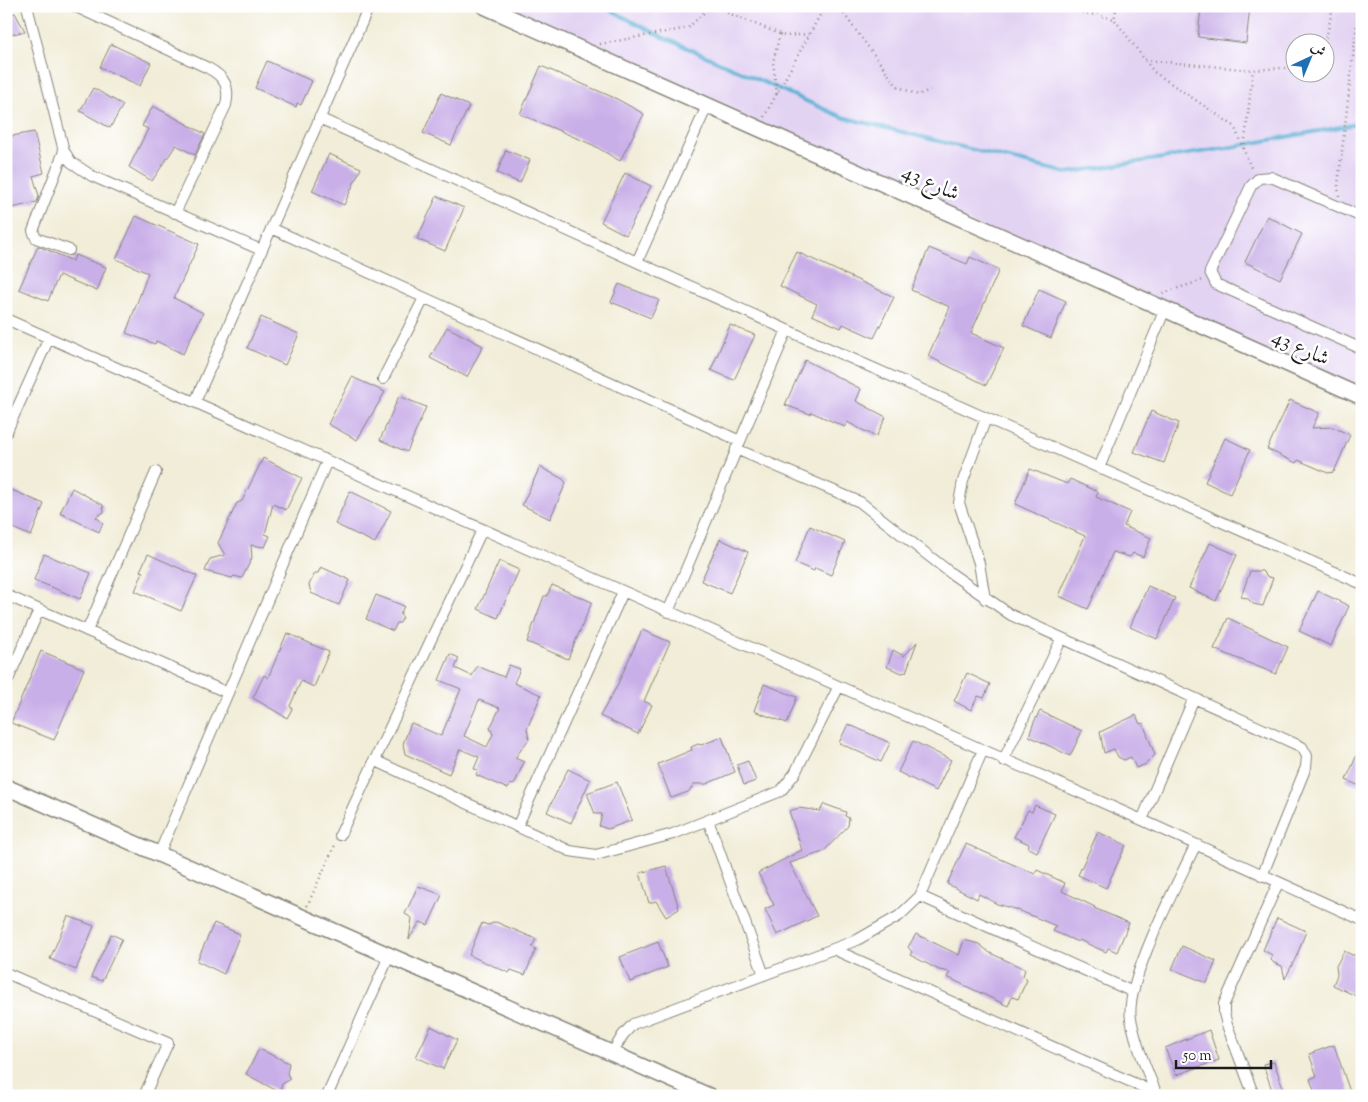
<svg xmlns="http://www.w3.org/2000/svg" width="1368" height="1102" font-family="'Sorts Mill Goudy',Amiri,serif">
<rect width="100%" height="100%" fill="#fff"/>
<filter id="ink" filterUnits="userSpaceOnUse"><feTurbulence type="fractalNoise" baseFrequency=".02" numOctaves="2"/><feDisplacementMap in="SourceGraphic" scale="10" xChannelSelector="R" yChannelSelector="G"/><feConvolveMatrix kernelMatrix="1 2 1 2 8 2 1 2 1" color-interpolation-filters="sRGB"/></filter>
<filter id="wash" filterUnits="userSpaceOnUse"><feTurbulence type="fractalNoise" baseFrequency=".0096" numOctaves="4" result="noise"/><feDisplacementMap in="SourceGraphic" scale="20" xChannelSelector="R" yChannelSelector="G"/><feGaussianBlur stdDeviation="1.12" result="paint"/><feColorMatrix in="noise" values="0 0 0 0 0 0 0 0 0 0 0 0 0 0 0 0 0 1.4 0 .05"/><feComposite in="paint" operator="in"/></filter>
<g filter="url(#wash)">
<rect width="100%" height="100%" fill="#f1edd8"/>
<path fill="#e3d3f3" fill-rule="evenodd" d="M484,6H1362V397ZM1296,42H1326V72H1296Z"/>
<g fill="none" stroke-linecap="round" stroke-linejoin="round">
<path stroke="#56aed3" stroke-width="4" d="M602,6L663,37L842,117L1066,173L1227,148L1362,123"/>
</g>
<g id="blocks">
<path fill="#c9afe8" fill-rule="evenodd" d="M1201,6H1250L1246,43L1198,37Z
M15,13L25,31L6,36V15Z
M111,44L151,63L140,86L100,67Z
M267,61L312,81L301,105L297,103L296,107L255,88Z
M541,66L617,99L644,114L620,161L593,145L520,114Z
M93,88L123,105L110,128L80,111Z
M441,93L469,106L451,145L423,133Z
M153,106L205,134L195,155L176,145L152,181L129,167L148,129L142,126Z
M34,132L44,173L33,176L39,196L37,202L12,208L6,186V137Z
M506,150L530,160L520,183L497,173Z
M329,154L361,168L344,205L312,191Z
M625,173L651,186L626,235L601,222Z
M437,196L464,208L445,251L417,239Z
M136,216L199,244L174,298L203,313L183,354L156,341L155,344L126,333L148,273L116,259Z
M1267,216L1302,234L1280,279L1245,262Z
M38,246L73,261L75,255L106,267L97,291L59,275L48,301L19,289Z
M929,248L967,264L970,257L999,270L971,333L1004,348L986,385L928,356L950,307L911,290Z
M797,252L894,297L874,338L843,324L841,328L812,315L817,304L780,286Z
M619,284L659,300L651,318L611,302Z
M1039,289L1066,301L1051,338L1023,326Z
M261,317L299,334L285,365L247,348Z
M730,325L755,335L734,380L711,370Z
M447,327L483,346L467,377L430,358Z
M805,360L861,389L856,401L886,417L876,437L847,422L845,427L811,412L810,414L785,405Z
M352,377L385,392L357,440L328,424Z
M399,396L426,407L407,452L380,440Z
M1290,400L1319,413L1312,428L1333,427L1350,435L1334,472L1328,473L1298,460L1296,463L1267,449Z
M1151,411L1179,423L1164,463L1134,452Z
M1225,438L1250,450L1230,494L1205,482Z
M263,458L302,478L286,510L273,504L265,534L270,536L265,547L251,545L252,558L242,578L234,576L232,578L205,571L210,559L225,555L218,543L237,503L242,501Z
M540,467L563,479L566,483L550,519L522,505Z
M1030,469L1067,484L1070,479L1098,492L1096,497L1130,512L1124,526L1151,538L1143,557L1133,553L1130,557L1113,552L1088,609L1059,596L1085,536L1015,504Z
M72,488L103,505L104,512L96,517L103,523L99,532L60,513Z
M12,490L44,504L31,536L6,525V505Z
M350,491L391,511L375,543L335,524Z
M810,526L845,542L831,575L815,568L814,571L795,563Z
M720,539L748,552L730,593L701,581Z
M1210,543L1237,555L1216,601L1189,588Z
M44,554L91,573L80,599L34,580Z
M148,554L197,576L181,611L135,591L143,572L140,571Z
M499,561L519,570L498,618L478,609Z
M321,567L350,580L339,605L311,593L309,585L315,573H318Z
M1250,571H1262L1268,577L1273,578L1263,606L1253,604L1247,598L1241,597Z
M552,585L592,602L568,659L527,642L544,596H547Z
M1148,586L1175,598L1157,639L1130,627Z
M1318,591L1349,606L1331,646L1299,631Z
M376,595L404,606L400,615L403,617L400,623H397L393,631L366,619Z
M1228,618L1288,647L1276,674L1214,649Z
M642,630L670,642L644,701L652,705L638,734L600,716L616,688Z
M287,633L329,652L314,687L301,681L290,706L292,709L287,718L253,698L264,675L268,678Z
M917,642L906,672L902,673L887,667L893,650L904,656Z
M41,651L84,669L54,740L11,723Z
M450,654L459,658L455,668L472,676L477,666L504,677L509,665L520,669L514,683L541,695L527,729L529,739L515,758L524,762L514,785L510,784L508,789L476,775L478,770L474,769L479,757L460,749L449,774L405,754L403,744L411,723L441,736L461,689L439,680ZM479,700L500,708L490,728L493,734L487,747L464,736Z
M967,673L990,684L984,698L978,696L971,710L954,701Z
M764,684L797,697L787,723L754,711Z
M1040,711L1082,731L1070,756L1029,736L1034,722Z
M1136,715L1140,724L1143,723L1155,755L1146,764L1136,768L1131,757L1124,760L1118,757L1114,749L1104,753L1100,732Z
M848,724L890,743L881,762L839,743Z
M722,737L735,772L706,784H695L688,792L671,798L658,764L692,750L691,747L698,744L701,745Z
M913,741L951,760L936,791L898,772Z
M1362,743V787L1346,780Z
M748,761L756,781L744,785L737,765Z
M568,769L590,780L571,823L547,812Z
M617,782L632,820L608,829L599,826L602,814H595L587,793Z
M824,804L846,812L845,816L849,818L848,826L823,852L790,863L817,916L777,935L765,909L774,905L758,873L802,850L789,811L799,808L820,811Z
M1035,805L1055,814L1037,852L1028,848L1029,844L1014,837L1028,810L1032,812Z
M1098,832L1126,845L1106,888L1078,875Z
M966,844L1035,874L1037,870L1065,883L1062,891L1095,907L1094,908L1129,923L1117,952L1108,948L1106,952L1079,940L1078,942L1053,931L1056,926L1018,910L997,904L979,894L977,899L947,884Z
M666,866L679,909L666,917L656,901L649,903L640,873Z
M418,886L442,895L428,925L420,922L409,939L412,918L405,914Z
M68,916L94,926L76,970L50,959Z
M1277,918L1306,931L1297,955L1285,979L1282,966L1274,963L1271,960L1272,955L1263,950Z
M496,922L536,939L532,947L536,949L525,975L511,970L509,973L469,955L482,923L488,925Z
M214,923L240,934L224,974L197,961Z
M111,934L122,939L102,981L91,977Z
M916,934L959,955L964,940L979,944L990,953L1025,969L1023,976L1027,980L1018,999L1012,997L1008,1006L947,977L950,972L939,970L910,955L912,952L908,947Z
M658,942L668,967L630,982L620,957Z
M1182,946L1216,961L1207,983L1172,969Z
M1344,951L1352,955H1362V999L1333,985L1337,975L1336,966Z
M431,1026L457,1040L443,1069L416,1057Z
M1209,1030L1219,1060L1176,1075L1165,1048Z
M1334,1045L1350,1092L1339,1096H1316L1310,1079L1317,1076L1309,1054Z
M259,1049L289,1063L287,1074L290,1079L282,1084L279,1092L246,1074Z
M1274,1062L1286,1096H1274L1263,1064Z"/>
</g>
</g>
<g filter="url(#ink)">
<use href="#blocks" fill-opacity="0" stroke="#86847a" stroke-width="1"/>
<g fill="none" stroke-linecap="round" stroke-linejoin="round">
<g stroke="#86847a" stroke-width="12">
<path id="street" d="M27,6L64,151L71,162L92,176L261,250
M74,6L208,68C225,77 230,87 226,105L175,213
M319,118L787,330L1362,584
M64,151L33,231L36,238L69,250
M1362,217L1271,177L1259,178L1251,186L1210,272L1216,284L1362,349
M271,228L740,441
M637,262L707,106
M6,319L1142,820L1362,920
M383,379L424,298
M195,402L369,6
M6,433L49,338
M736,449L860,502L952,574L1011,615L1302,747L1307,756L1306,767L1262,876
M1099,468L1165,309
M6,595L228,693
M985,599L979,563L959,503L963,481L986,418
M668,612L787,330
M87,631L156,472
M6,684L39,610
M374,760L570,851L596,855L673,834L781,791L795,773L838,688
M1003,761L1062,638
M708,820L764,975
M1142,820L1194,698
M517,827L623,592
M340,835L482,530
M159,854L327,461
M920,896L1133,992
M833,949L1156,1093
M6,973L168,1043L144,1096
M612,1053L623,1035L633,1024L857,940L899,916L920,896L982,752
M1157,1095C1147,1071 1136,1045 1131,1019C1124,983 1178,883 1195,846
M327,1096L390,954
M1254,1096L1227,1025L1224,1013V1004L1278,883"/>
</g>
<g stroke="#86847a" stroke-width="18">
<path id="secondary" d="M484,6L1362,397
M6,787L709,1096"/>
</g>
<path stroke="#86847a" stroke-width="2.5" stroke-dasharray="1 4" stroke-linecap="butt" d="M720,6L728,13L785,36L811,34
M838,6L897,86L918,95L930,90
M1053,6L1114,19
M1117,6L1114,19L1154,72L1234,126L1252,170
M1323,42L1327,35L1333,6
M600,44L688,28L711,6
M1145,60L1253,70L1296,67
M777,94L773,62L780,34
M764,117L825,6
M1244,149L1253,70
M1339,196L1338,185L1359,6
M1163,293L1203,280
M307,906L335,845"/>
<use href="#street" stroke="#fff" stroke-width="10"/>
<use href="#secondary" stroke="#fff" stroke-width="15"/>
</g>
</g>
<g text-anchor="middle" stroke-width="5" stroke-linejoin="round" paint-order="stroke">
<g font-size="21" fill="#1c1c1c" stroke="#fff">
<text transform="translate(931 182) rotate(24)" y="7">شارع 43</text>
<text transform="translate(1301 347) rotate(24)" y="7">شارع 43</text>
</g>
</g>
<rect width="1368" height="1102" fill="none" stroke="#fff" stroke-width="25"/>
<g transform="translate(1310 58) rotate(44)"><circle r="24" fill="#ffffff" stroke="#a4a4a4"/>
<path d="M0-4L9 19L0 12L-9 19Z" fill="#1f6fb2"/>
<text y="-8" font-size="14" font-weight="bold" text-anchor="middle" fill="#1c1c1c">ش</text>
</g>
<path d="M1176 1060v8h95v-8" fill="none" stroke="#1c1c1c" stroke-width="2.5"/>
<text x="1183" y="1060" font-size="15" fill="#1c1c1c" stroke="#ffffff" stroke-width="4" paint-order="stroke">50 m</text>
</svg>
